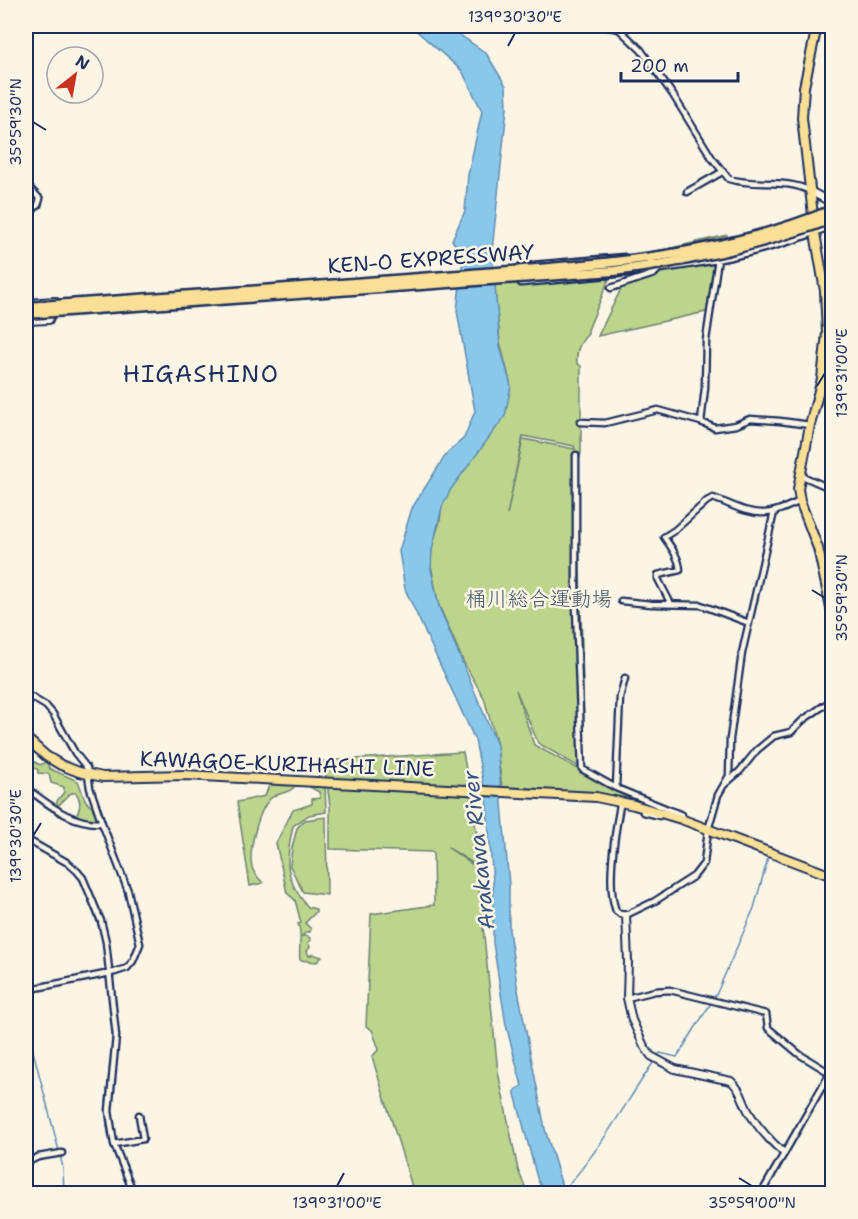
<svg xmlns="http://www.w3.org/2000/svg" width="858" height="1219" font-family="'Shantell Sans','Klee One',sans-serif">
<rect width="100%" height="100%" fill="#fcf5e5"/>
<filter id="ink" filterUnits="userSpaceOnUse"><feTurbulence type="fractalNoise" baseFrequency=".0167" numOctaves="2"/><feDisplacementMap in="SourceGraphic" scale="12" xChannelSelector="R" yChannelSelector="G"/><feConvolveMatrix kernelMatrix="1 2 1 2 8 2 1 2 1" color-interpolation-filters="sRGB"/></filter>
<g filter="url(#ink)">
<path fill="#bcd48b" stroke="#6c8274" stroke-width="1.5" fill-rule="evenodd" d="M727,235L710,311L598,336L637,256Z
M609,279L588,330V334C579,343 576,351 577,363L581,366V453L578,465V484L585,770L577,501L582,769L538,743L516,690L534,745L639,802C594,791 549,790 502,787L496,741L484,698L463,661L438,603L431,565L432,546L440,521L442,503L451,485L505,411L510,382L500,342L494,280ZM523,436L574,446L575,449L523,439L507,515Z
M463,752L482,864L477,866L447,847L477,868L498,1072L518,1170L528,1193H404L413,1190L372,1057L379,1049L372,1030L366,1026L371,914L434,905L433,852L330,849V806L324,761Z
M35,762L40,765L46,762L50,769L78,781C81,787 82,795 86,801C92,810 98,808 97,822L75,818C80,810 82,801 76,793H71L57,807V801L64,792V787L51,783L49,774L38,773V770L32,766V763Z
M270,783L325,785L326,812L309,815L293,826C285,862 284,879 308,907L316,909V912L305,923L311,929L310,932H306L302,936H308L311,940L308,942L310,947L307,951L309,956L313,954L322,957L317,962L300,960C298,948 303,934 298,924L301,923L295,900L287,893L276,843L293,810L312,804V799L320,798L319,792L308,786H295C288,795 277,792 270,799C258,811 248,851 252,867C253,873 259,878 263,883L250,886L237,802L265,796Z
M326,817L327,895L303,892L290,866L292,848L297,828L305,820Z"/>
<path fill="#8ac8ea" stroke="#5e8bb2" stroke-width="1.5" d="M411,26H447L486,53L506,86L507,108L492,251L500,346L511,386L505,416L451,489L442,507L432,550L431,569L439,607L497,745L509,885V930L517,985L545,1129L564,1193H544L537,1178L515,1094V1090L522,1086L506,1025L493,943V882L486,796L475,740L405,589L399,551L412,508L447,453L464,438L475,411L457,311L463,258L452,240L465,211L468,175L482,111L462,71Z"/>
<g fill="none" stroke-linecap="round" stroke-linejoin="round">
<path stroke="#5e8bb2" stroke-width="1.5" d="M26,843L65,864L75,872L83,885L103,938L110,1005
M112,1022C115,1061 99,1103 110,1142C114,1156 121,1168 126,1181
M26,1024L59,1151
M657,1056L660,1053L677,1057L716,995L754,908L768,858
M60,1155L63,1168L64,1194
M560,1194C598,1154 624,1105 655,1060"/>
<g stroke="#1b2f5e" stroke-width="9">
<path id="minor" d="M604,26L619,29L641,50L673,95L712,158L729,179C755,187 786,178 810,191
M26,184L40,199L38,205L26,217
M687,192L722,172
M624,257L521,266V283C627,274 733,267 832,226
M611,288L654,274L658,270
M827,333L832,325
M580,422L605,423L658,410L701,422L715,428L736,425L750,419L780,421L810,425
M701,422L705,388L706,340L718,259
M576,455V607L582,769L616,788L682,815L681,820
M800,475L832,489
M621,601L651,604L701,605L749,623
M671,604L658,579V575L680,570C679,557 671,547 664,537L675,530L707,501L713,498C729,503 746,514 764,513C776,513 789,506 800,501
M26,694L46,706L53,714L75,753L87,768L90,788L102,823L128,891L140,944L133,961L127,968L115,972L26,990
M725,784L740,771L757,750L774,736L791,732L803,720L832,700
M26,788C50,805 70,824 102,823
M616,788L620,697L625,678
M620,805C615,833 606,885 616,911L620,914L626,915L655,901L694,876L704,863L708,830L718,795L729,776L730,739L742,653L774,512
M643,812L659,816
M26,839L68,863L77,871L83,878L101,921L106,942L116,1036L109,1111L114,1144L134,1194
M627,998L655,991L670,990L766,1014L768,1028L799,1054L830,1073
M114,1144L143,1139L139,1115
M26,1163L38,1157L62,1153
M761,1194L830,1073"/>
</g>
<g stroke="#1b2f5e" stroke-width="10">
<path id="tertiary" d="M810,191L832,203
M26,303L55,301L56,302L49,320L26,321
M626,915L628,961L627,998L632,1020L644,1046L651,1056L675,1069L731,1081C742,1090 743,1103 750,1114C759,1129 771,1142 784,1153"/>
</g>
<g stroke="#1b2f5e" stroke-width="12">
<path id="primary" d="M817,26L804,87L802,118L815,233L825,291L827,333L822,379L810,425L798,489L800,501L818,548L832,613
M26,738L46,756L61,765L79,772L103,777L185,775L596,797L634,805L681,819L832,876"/>
</g>
<use href="#minor" stroke="#fcf5e5" stroke-width="4.5"/>
<use href="#tertiary" stroke="#fcf5e5" stroke-width="6"/>
<use href="#primary" stroke="#fadf96" stroke-width="8"/>
<g stroke="#1b2f5e" stroke-width="13" stroke-linecap="butt">
<path id="motorway-bridge" d="M26,307C170,296 315,287 459,275C588,265 712,260 832,210
M26,314L614,271C689,262 761,245 832,219"/>
</g>
<use href="#motorway-bridge" stroke="#fadf96" stroke-width="8"/>
</g>
</g>
<path fill="none" stroke="#1b2f5e" stroke-width="2" d="M508,46L515,33M33,122L46,130M817,386L825,373M812,590L825,598M33,836L41,823M739,1178L752,1186M337,1186L344,1173"/>
<g text-anchor="middle" stroke-width="5" stroke-linejoin="round" paint-order="stroke">
<g font-size="21" fill="#1b2f5e" stroke="#fcf5e5">
<text transform="translate(431 259) rotate(-4)" y="7">KEN-O EXPRESSWAY</text>
<text transform="translate(287 764) rotate(2)" y="7">KAWAGOE-KURIHASHI LINE</text>
</g>
<g font-size="21" fill="#435869" stroke="#fcf5e5">
<text x="539" y="606">桶川総合運動場</text>
</g>
<g font-size="22" font-style="italic" fill="#375581" stroke="#fcf5e5">
<text transform="translate(478 850) rotate(-96)" y="8">Arakawa River</text>
</g>
<g font-size="24" letter-spacing="1.5" fill="#1b2f5e" stroke="#fcf5e5">
<text x="201" y="382">HIGASHINO</text>
</g>
</g>
<rect width="858" height="1219" fill="none" stroke="#fcf5e5" stroke-width="66"/>
<g transform="translate(75 75) rotate(31)"><circle r="28" fill="#fcf5e5" stroke="#a2a6af" stroke-width="1.5"/>
<path d="M0-4.5L10 22L0 15L-10 22Z" fill="#c8321e"/>
<text y="-9" font-size="16" font-weight="bold" text-anchor="middle" fill="#1b2f5e">N</text>
</g>
<path d="M621 72v9h117v-9" fill="none" stroke="#1b2f5e" stroke-width="3"/>
<text x="630" y="72" font-size="18" fill="#1b2f5e" stroke="#fcf5e5" stroke-width="4.5" paint-order="stroke">200 m</text>
<rect x="33" y="33" width="792" height="1153" fill="none" stroke="#1b2f5e" stroke-width="2"/>
<g font-size="15" text-anchor="middle" fill="#1b2f5e">
<text x="515" y="22">139°30'30"E</text>
<text transform="translate(16 122) rotate(-90)" y="5">35°59'30"N</text>
<text transform="translate(842 373) rotate(-90)" y="5">139°31'00"E</text>
<text transform="translate(842 598) rotate(-90)" y="5">35°59'30"N</text>
<text transform="translate(16 836) rotate(-90)" y="5">139°30'30"E</text>
<text x="337" y="1208">139°31'00"E</text>
<text x="752" y="1208">35°59'00"N</text>
</g>
</svg>
